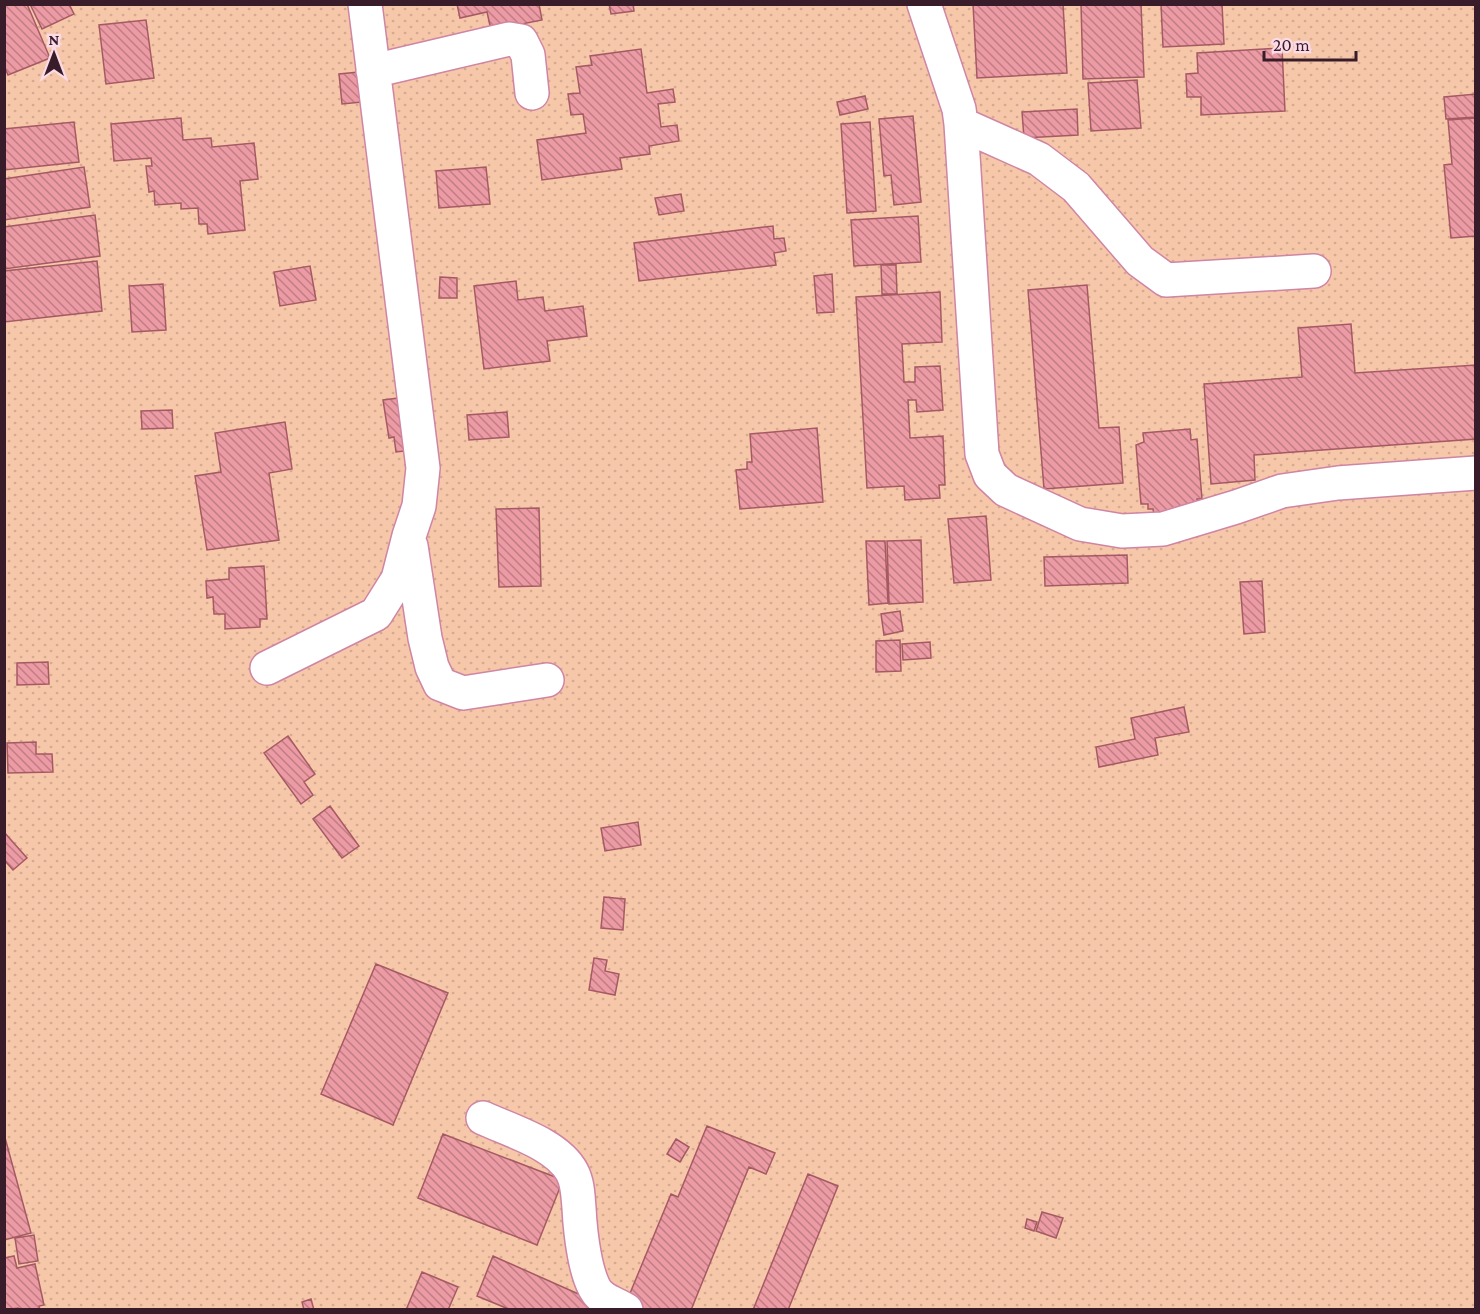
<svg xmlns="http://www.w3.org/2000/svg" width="1480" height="1314" font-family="'Crimson Pro',serif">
<defs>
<pattern id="garden-dots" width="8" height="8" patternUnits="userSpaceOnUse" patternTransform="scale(1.5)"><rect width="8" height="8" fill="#f7c7a9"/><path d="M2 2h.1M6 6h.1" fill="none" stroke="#d4aa91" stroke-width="1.8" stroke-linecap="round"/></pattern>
<pattern id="building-back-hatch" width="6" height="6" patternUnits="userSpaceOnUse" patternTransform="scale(1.5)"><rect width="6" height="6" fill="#ec9aa3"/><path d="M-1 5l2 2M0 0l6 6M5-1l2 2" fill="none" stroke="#c07d85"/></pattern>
</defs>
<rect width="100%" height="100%" fill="#fcdbe8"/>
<path fill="url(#garden-dots)" d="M5,5H1475V1309H5Z"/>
<path fill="url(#building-back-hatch)" stroke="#a55a63" stroke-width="1.5" d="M4,4H27L50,58L8,75L4,66Z
M30,4H69L74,14L42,29Z
M457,4H539L542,20L491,30L487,12L460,18Z
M609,4H633L634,11L611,14Z
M973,4H1063L1067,73L977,78Z
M1081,4H1141L1144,77L1083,79Z
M1161,4H1222L1224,44L1163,47Z
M146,20L154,78L106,84L99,25Z
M1282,48L1285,111L1201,115V97H1187L1186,74L1198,73L1197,53Z
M641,49L647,93L673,89L675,102L658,104L661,127L677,125L679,141L649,146L650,154L620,158L622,169L542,180L537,140L586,133L583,114L571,115L568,94L580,93L576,67L592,65L590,56Z
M369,71L372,101L342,104L339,74Z
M1137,80L1141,128L1091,131L1088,83Z
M1476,94V117L1446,119L1444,97Z
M865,96L868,109L840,115L837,102Z
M1077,109L1078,135L1024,138L1022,112Z
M913,116L921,202L894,205L891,175L884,176L879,119Z
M181,118L183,140L211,138L212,147L254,143L258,179L240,181L245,230L208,234L207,224H199L198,208L181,209V203L155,205L154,191L149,192L146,166H152L151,158L114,161L111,124Z
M1476,118V236L1451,238L1444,165L1452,164L1448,120Z
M74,122L79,162L4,170V129Z
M870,122L876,211L847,213L841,124Z
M84,167L90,207L4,220V179Z
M486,167L490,204L439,208L436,171Z
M681,194L684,211L659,215L655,198Z
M95,215L100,256L4,269V227Z
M918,216L921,262L854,266L851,220Z
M773,226L774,239L784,238L786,251L774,253L776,265L639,281L634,243Z
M97,261L102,311L4,322V271Z
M881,265H896L897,294H882Z
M310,266L316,300L280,306L274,272Z
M832,274L834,312L817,313L814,276Z
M440,277L457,278V298H439Z
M516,281L518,300L543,297L545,311L583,306L587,336L547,341L550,361L484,369L474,286Z
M163,284L166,330L132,332L129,286Z
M1087,285L1099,428L1119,427L1123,483L1044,489L1028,290Z
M940,292L942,342L902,344L904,382H915V367L940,366L943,410L917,412L916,400H908L910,438L943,436L945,485H939L940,498L905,500L904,486L867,488L856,297Z
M1351,324L1355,373L1476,365V439L1254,455L1255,480L1211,484L1204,384L1302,377L1298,328Z
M406,397L413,450L396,452L394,437L389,438L383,400Z
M172,410L173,428L142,429L141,411Z
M507,412L509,437L469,440L467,415Z
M285,422L292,469L269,473L279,540L207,550L195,476L221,472L215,433Z
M817,428L823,502L740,509L736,470L747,469V462H752L750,434Z
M1190,429L1191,440L1197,439L1202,499H1197L1198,511L1154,515L1153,509H1148V504H1141L1136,445L1144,442L1143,433Z
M539,508L541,586L499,587L496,509Z
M986,516L991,580L954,583L948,519Z
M921,540L923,602L889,604L887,541Z
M866,541H885L888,603L869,605Z
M1127,555L1128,583L1045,586L1044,557Z
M264,566L267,619H260V627L225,629V614H214L213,597L207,598L206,581L229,579V568Z
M1262,581L1265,632L1244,634L1240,582Z
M900,611L903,631L884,635L881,614Z
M900,640L901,671L876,672V641Z
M930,642L931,658L903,660L902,644Z
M48,662L49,684L17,685V663Z
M1184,707L1189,732L1155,738L1158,755L1099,767L1096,747L1135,739L1131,718Z
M288,736L315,774L304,782L313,795L301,804L264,753Z
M36,742V754H52L53,772L8,773L7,743Z
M330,806L359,846L342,858L313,819Z
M638,822L641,845L605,851L601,828Z
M4,832L27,858L13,870L6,862L4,864Z
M604,897L625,899L623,930L601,928Z
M594,958L607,960L605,971L619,974L615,995L589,990Z
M376,964L448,993L393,1125L321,1094Z
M707,1126L775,1153L766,1174L749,1167L691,1310H642L626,1303L671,1194L678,1197Z
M4,1134L31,1233L4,1240Z
M443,1134L563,1180L537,1245L418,1198Z
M676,1139L689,1147L680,1162L667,1154Z
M808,1174L838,1186L788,1310H753Z
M1042,1212L1063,1218L1056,1238L1036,1231Z
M1027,1219L1037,1222L1034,1231L1025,1228Z
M34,1235L38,1261L19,1264L15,1238Z
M14,1256L17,1268L35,1264L44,1305L39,1306L40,1310H18V1308L4,1310V1258Z
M493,1256L592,1300L588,1310H511L477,1296Z
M422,1272L458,1287L448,1310H406Z
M311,1299L314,1310H304L302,1302Z"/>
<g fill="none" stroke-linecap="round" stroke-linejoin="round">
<g stroke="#cf85a4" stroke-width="36">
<path id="minor" d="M924,4L959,109L961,124L1039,159L1076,187L1140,261L1166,280L1314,271
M373,71L509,39L521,41L528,55L532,93
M961,124L982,454L990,475L1006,490L1080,524L1122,531L1163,529L1236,507L1282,491L1338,483L1476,473
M411,546L425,638L432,667L440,684L463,693L547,680
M267,668L376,614L398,579L409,536L419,506L423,468L365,4
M483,1118C511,1131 557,1144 572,1172C578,1183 578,1197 579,1208C580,1228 585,1284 601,1296C608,1302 618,1305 626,1310"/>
</g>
<use href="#minor" stroke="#fff" stroke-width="33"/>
</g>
<rect width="1480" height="1314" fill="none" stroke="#391c29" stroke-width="12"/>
<g transform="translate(54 54)" stroke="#fcdbe8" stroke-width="4.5" paint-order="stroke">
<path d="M0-4.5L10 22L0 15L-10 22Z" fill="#391c29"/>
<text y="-9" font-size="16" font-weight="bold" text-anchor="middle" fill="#391c29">N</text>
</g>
<path d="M1264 51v9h92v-9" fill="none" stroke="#391c29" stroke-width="3"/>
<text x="1273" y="51" font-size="18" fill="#391c29" stroke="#fcdbe8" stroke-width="4.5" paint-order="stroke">20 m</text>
</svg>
